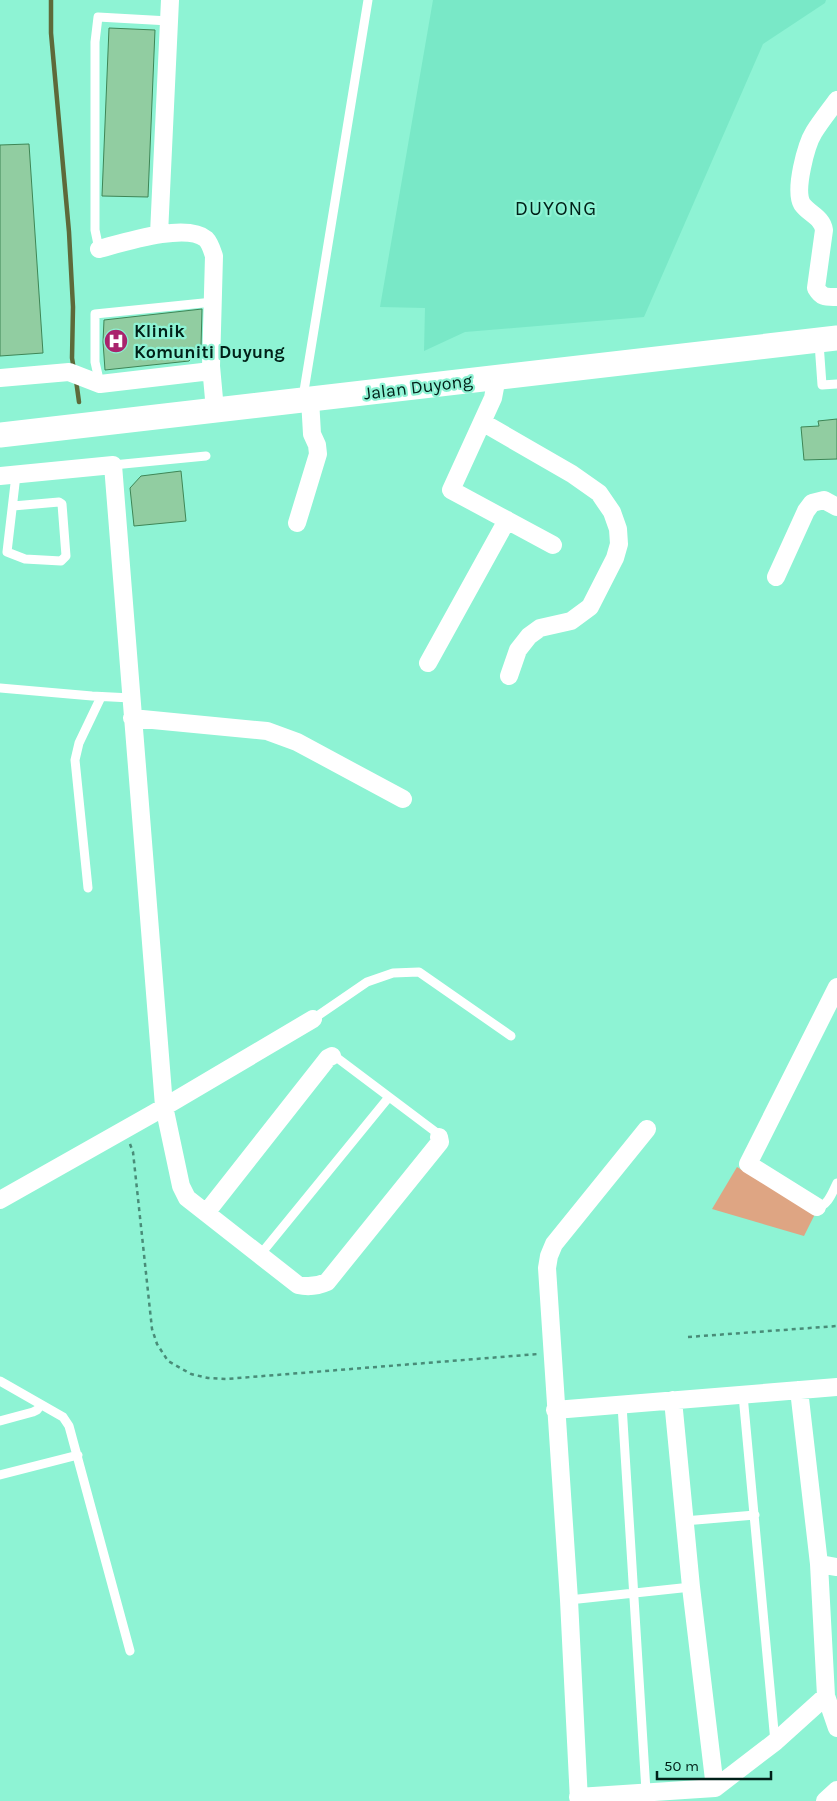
<svg xmlns="http://www.w3.org/2000/svg" width="837" height="1801" font-family="Karla,sans-serif">
<rect width="100%" height="100%" fill="#8ef3d4"/>
<path fill="#79e8c7" d="M433,0H826L825,3L763,44L644,317L465,332L424,351L425,308L380,307Z"/>
<path fill="#dea583" d="M737,1167L815,1214L804,1236L712,1209Z"/>
<g fill="none" stroke-linecap="round" stroke-linejoin="round">
<path stroke="#5d6a3a" stroke-width="4.5" d="M51,0V33L69,232L73,307L72,358L74,370
M76,380L79,402"/>
</g>
<path fill="#91cda1" stroke="#3e8656" d="M109,28L155,30L148,197L102,196Z
M29,144L43,353L0,356V145Z
M202,309L201,347L189,361L105,370L103,342L104,320Z
M837,419V459L804,460L801,427L819,426L818,421Z
M181,471L186,521L134,526L130,488L141,476Z"/>
<g fill="none" stroke-linecap="round" stroke-linejoin="round">
<path stroke="#498c78" stroke-width="2.5" stroke-dasharray="4 4" stroke-linecap="butt" d="M130,1144L133,1152L152,1329L157,1344L168,1361L191,1374L208,1378L226,1379L538,1354
M688,1337L837,1326"/>
<path stroke="#fff" stroke-width="9" d="M99,249L95,230V42L98,17L169,21
M819,343L822,385L837,384
M100,384L95,362V314L213,302
M303,397L368,0
M113,465L206,456
M13,506L59,502L62,504L66,556L61,561L25,559L7,552L16,475
M0,688L92,696L131,698
M88,888L75,760L79,743L101,697
M313,1019L367,982L393,973L419,972L511,1036
M332,1056L336,1057L437,1133L439,1137
M817,1207C828,1206 832,1193 837,1183
M260,1255L389,1097
M0,1381L63,1417L69,1426L130,1651
M743,1395L775,1742
M622,1405L646,1791
M0,1421L33,1412L37,1410L41,1405
M0,1475L78,1455
M684,1521L755,1515
M569,1600L691,1587"/>
<path stroke="#fff" stroke-width="18" d="M837,100C829,111 821,121 814,132C806,145 794,190 802,204C809,214 822,217 824,230L816,288C822,298 826,297 837,297
M159,234L170,0
M99,249C122,243 186,222 206,239C210,243 212,250 214,256L211,366L215,410
M497,377L493,398L451,490L553,545
M0,378L69,372L100,384L211,371
M482,422L572,474L599,493L612,512L618,529L619,544L615,558L590,607L571,621L540,628L529,636L518,650L509,676
M0,476L113,465L164,1106L181,1186L187,1198L298,1285C307,1287 318,1286 327,1282L440,1142L439,1137
M297,523L318,454L317,445L312,434L310,399
M776,577L806,511L812,503L824,500L837,507
M428,663L507,520
M132,718L267,731L297,742L403,799
M0,1200L154,1113L313,1019
M817,1207L748,1164L837,987
M206,1213L328,1058L332,1056
M799,1390L819,1564L826,1696L837,1728
M673,1400L691,1587L715,1788
M555,1410L837,1387
M819,1564L837,1567
M578,1797L715,1788L775,1742L826,1696
M579,1801L569,1600L547,1268L549,1256L554,1244L647,1129
M825,1801L837,1790"/>
<path stroke="#fff" stroke-width="25" d="M0,435L837,338"/>
</g>
<defs>
<g id="hospital-disc" transform="scale(1.25)"><circle r="9.5" fill="#a9236d" stroke="#8ef3d4"/><path d="M-5-5h3v3.5h4V-5h3V5h-3V1.5h-4V5h-3Z" fill="#fff"/></g>
</defs>
<g fill-rule="evenodd">
<use href="#hospital-disc" x="116" y="341"/>
</g>
<g text-anchor="middle" stroke-width="4.5" stroke-linejoin="round" paint-order="stroke">
<g font-size="18" font-weight="bold" fill="#002018" stroke="#8ef3d4" text-anchor="start">
<text x="134" y="337">Klinik<tspan x="134" dy="21">Komuniti Duyung</tspan></text>
</g>
<g font-size="18" fill="#002018" stroke="#8ef3d4">
<text transform="translate(418 387) rotate(-7)" y="6">Jalan Duyong</text>
</g>
<g font-size="20" letter-spacing="1" fill="#002018" stroke="#8ef3d4">
<text x="556" y="215">DUYONG</text>
</g>
</g>
<path d="M657 1771v8h114v-8" fill="none" stroke="#002018" stroke-width="2.5"/>
<text x="664" y="1771" font-size="15" fill="#002018" stroke="#8ef3d4" stroke-width="4" paint-order="stroke">50 m</text>
</svg>
